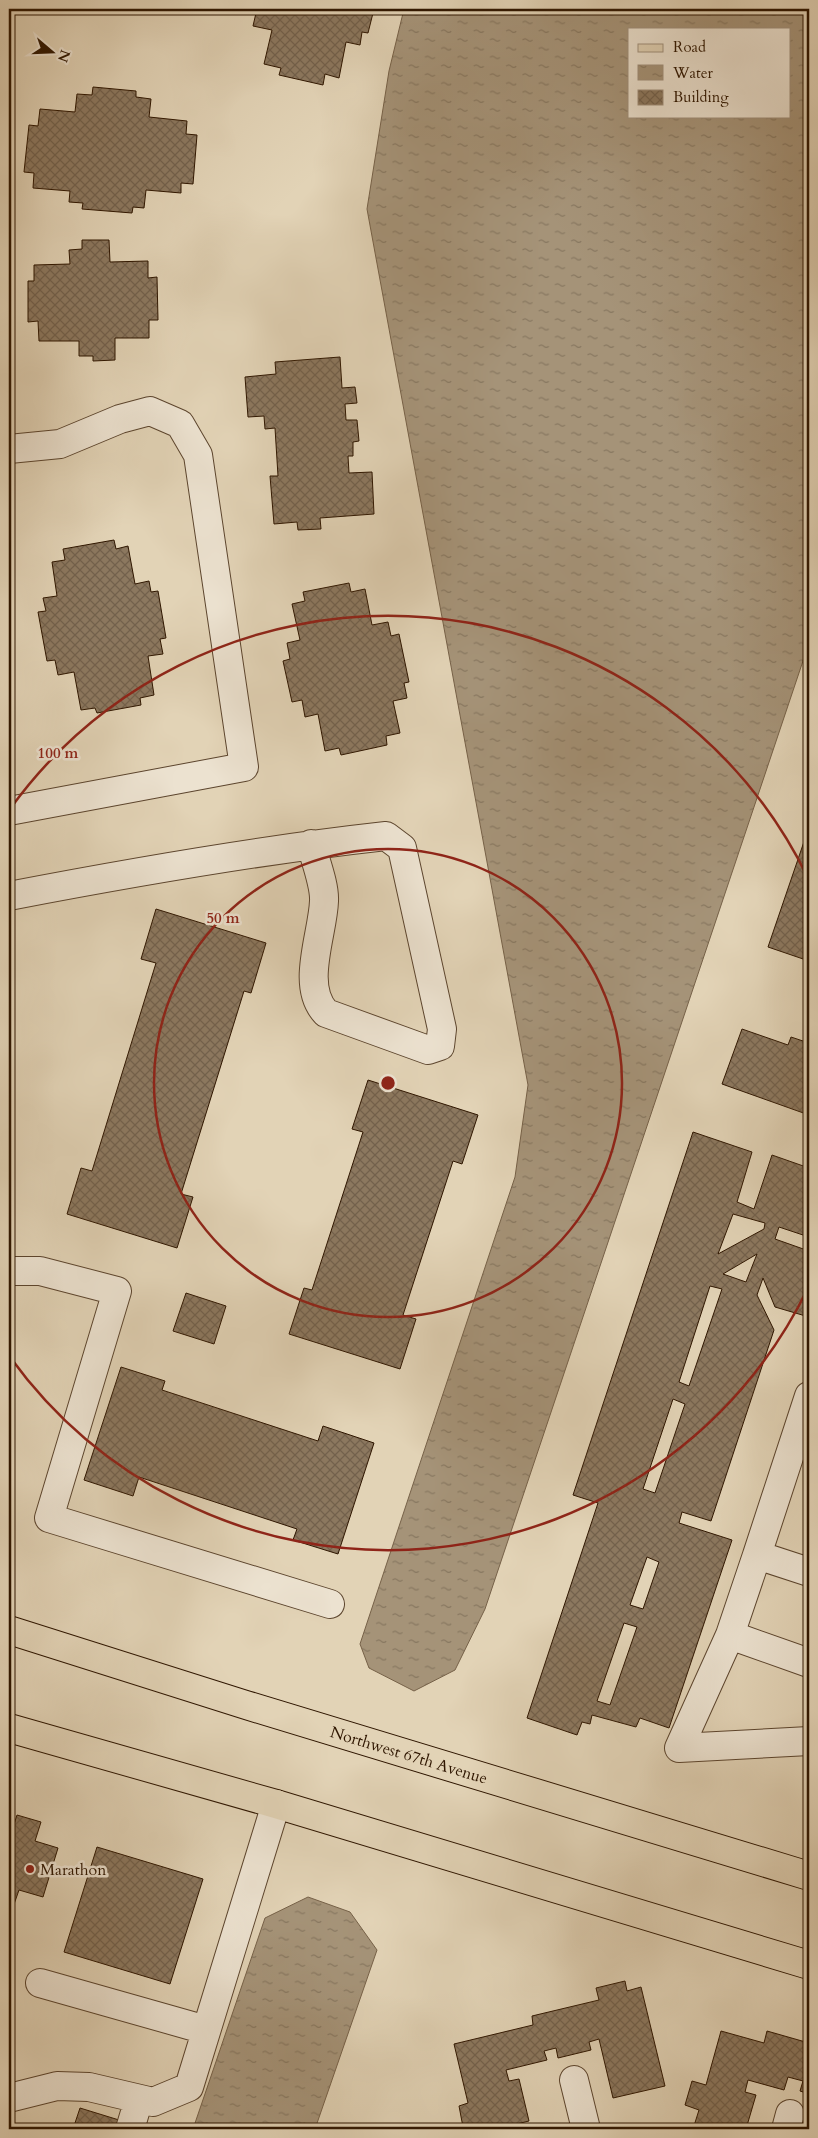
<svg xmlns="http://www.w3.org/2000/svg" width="818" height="2138" font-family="Cardo,serif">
<defs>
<pattern id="water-ripples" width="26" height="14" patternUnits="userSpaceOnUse" patternTransform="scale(1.25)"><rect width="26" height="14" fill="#a59378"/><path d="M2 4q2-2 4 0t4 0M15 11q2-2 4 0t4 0" fill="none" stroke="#877760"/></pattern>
<pattern id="building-cross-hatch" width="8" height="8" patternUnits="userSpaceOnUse" patternTransform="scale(1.25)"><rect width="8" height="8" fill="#8c785f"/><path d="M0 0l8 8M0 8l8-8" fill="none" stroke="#73614c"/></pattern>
</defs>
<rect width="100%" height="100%" fill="#e2d3b6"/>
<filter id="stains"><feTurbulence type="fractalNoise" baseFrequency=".004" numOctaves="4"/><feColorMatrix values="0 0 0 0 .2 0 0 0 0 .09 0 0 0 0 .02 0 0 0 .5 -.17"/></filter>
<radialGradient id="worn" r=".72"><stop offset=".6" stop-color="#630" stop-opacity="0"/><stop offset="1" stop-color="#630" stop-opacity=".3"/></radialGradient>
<path fill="url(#water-ripples)" stroke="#766148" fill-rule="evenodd" d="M404,9H809V643L485,1609L455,1670L414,1691L369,1668L360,1644L515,1177L528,1085L367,209L389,71ZM629,29H789V116H629Z
M308,1897L350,1912L377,1950L315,2129H193L265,1918Z"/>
<path fill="url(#building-cross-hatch)" stroke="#2f1600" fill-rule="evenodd" d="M250,9H374L368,33L362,32L360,45L346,42L339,78L325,74L323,85L279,75L281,68L264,64L272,30L253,26L256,13L250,11Z
M93,87L136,91V97L151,99L149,117L187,121L186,134L197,135L193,184L181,183V193L146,190L144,208L133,207L132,213L82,209L83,203L69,202L70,191L33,188L34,173L24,172L29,125L38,126L40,109L75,112L77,94L92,95Z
M82,240H109L110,262L148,261V278L157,277L158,320H149V338H115V360L93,361V356H79V341H39L38,321L28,322V281H34V265L70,264L69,250L82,249Z
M340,357L342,388L355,387L357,403L345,404L346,420H357L359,441L353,442V456H348L349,473L372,472L374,514L320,518L321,529L298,530L297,522L274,524L270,476H278L275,428L265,429L264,416L248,417L245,377L276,374L275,362Z
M114,540L116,549L128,546L135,584L149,581L151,592L158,591L166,638L160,639L163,654L148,656L154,695L140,698L141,705L97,713L95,708L81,710L74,672L58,675L55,660L47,661L38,612L46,611L43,598L57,596L52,562L65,560L63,549Z
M349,583L351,592L365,589L372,625L388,622L391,636L399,634L409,682L404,683L407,698L393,701L400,733L386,736L387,745L341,755L339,748L325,751L318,714L305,717L302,700L292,702L283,661L290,659L287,643L300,640L292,604L305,601L303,592Z
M809,827V961L768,947Z
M156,909L266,943L251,993L244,991L181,1194L193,1197L177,1248L67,1214L81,1168L92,1171L156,963L141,959Z
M742,1029L788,1045L791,1037L809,1043V1115L722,1084Z
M368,1080L478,1115L462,1164L453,1161L403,1315L416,1319L400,1369L289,1334L304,1288L312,1290L363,1132L352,1129Z
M693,1132L752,1152L737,1202L754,1209L772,1155L809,1168V1237L779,1227L775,1239L809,1251V1317L775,1307L763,1278L757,1295L774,1330L711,1521L682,1512L679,1523L732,1540L669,1728L640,1718L636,1727L592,1715L590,1724L582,1722L577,1735L527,1718L598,1503L573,1495ZM733,1214L765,1223L764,1229L718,1254ZM757,1254L746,1282L723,1274ZM710,1286L722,1289L689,1386L679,1382ZM673,1399L685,1404L655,1493L643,1489ZM647,1557L659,1562L643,1609L630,1605ZM624,1623L637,1627L610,1705L597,1701Z
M186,1293L226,1306L214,1344L173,1331Z
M121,1367L165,1381L162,1390L318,1441L323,1426L374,1443L338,1554L293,1540L297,1529L139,1477L133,1496L84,1480Z
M17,1815L41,1822L35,1841L58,1848L43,1897L19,1890L12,1910L9,1909V1840Z
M97,1847L203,1879L170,1984L64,1952Z
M625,1981L627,1991L641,1987L665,2086L613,2098L599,2039L589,2042L591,2050L558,2058L556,2048L544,2051L547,2060L506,2070L509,2081L519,2079L529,2121L496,2129H473L472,2125L463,2127L459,2106L468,2103L454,2044L533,2025L532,2016L599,2000L596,1988Z
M721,2031L764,2043L767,2031L809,2043V2094L800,2091L803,2081L788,2077L784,2090L748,2080L745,2092L756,2095L746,2129H693L699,2110L685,2105L692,2081L706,2085Z
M80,2108L119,2120L116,2129H73Z"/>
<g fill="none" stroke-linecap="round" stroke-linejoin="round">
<g stroke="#5c452e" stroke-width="30">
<path id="minor" d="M9,449L60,444L120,419L150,411L180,424L198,455L244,767L9,811
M9,896C134,872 259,850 386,836L402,848L442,1029L440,1046L428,1050L326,1013C300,986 323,934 324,901C325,885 315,860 311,844
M9,1271H40L117,1291L49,1518L330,1604
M809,1396L757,1555L809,1572
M757,1555L730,1635L809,1663
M730,1635L679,1748L809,1741
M40,1983L206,2030
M574,2080L586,2129
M9,2098L57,2086L89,2087L153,2102L189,2087L276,1804
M130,2129L139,2099
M786,2129L790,2114"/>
</g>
<g stroke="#2f1600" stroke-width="30">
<g id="major">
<path id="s1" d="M9,1630L246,1705L809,1876"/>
<path d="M9,1728L276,1804L809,1965"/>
</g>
</g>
<use href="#minor" stroke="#ece2d0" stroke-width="28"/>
<use href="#major" stroke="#e2d3b6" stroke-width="28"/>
</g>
<g fill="none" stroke="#8f2418" stroke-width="2.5">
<circle cx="388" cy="1083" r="234"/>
<path d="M808 1288A467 467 0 0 1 10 1357M10 809A467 467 0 0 1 808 878"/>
</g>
<circle fill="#8f2418" stroke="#ece2d0" stroke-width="2" cx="30" cy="1869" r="5"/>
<g text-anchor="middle" stroke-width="5" stroke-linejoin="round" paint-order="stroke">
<g font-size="16" fill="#2f1600" stroke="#ece2d0">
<text dy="6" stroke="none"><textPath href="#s1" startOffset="419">Northwest 67th Avenue</textPath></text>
</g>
<g font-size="16" fill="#2f1600" stroke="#ece2d0" text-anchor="start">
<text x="40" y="1875">Marathon</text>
</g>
</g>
<circle cx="388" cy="1083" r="8" fill="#8f2418" stroke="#ece2d0" stroke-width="2.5"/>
<g font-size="15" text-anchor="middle" font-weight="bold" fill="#8f2418" stroke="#ece2d0" stroke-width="5" stroke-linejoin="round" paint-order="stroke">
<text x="58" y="758">100 m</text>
<text x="223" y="923">50 m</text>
</g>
<rect width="818" height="2138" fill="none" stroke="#e2d3b6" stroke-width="30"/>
<rect x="10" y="10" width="798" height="2118" fill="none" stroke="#2f1600" stroke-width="2.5"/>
<rect x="15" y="15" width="788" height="2108" fill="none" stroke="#2f1600"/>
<rect x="628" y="28" width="162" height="90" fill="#ece2d0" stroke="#a0907d"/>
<rect x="638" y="44" width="25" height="8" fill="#e2d3b6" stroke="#a0907d"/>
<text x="673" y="52" font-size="15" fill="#2f1600">Road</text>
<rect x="638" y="65" width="25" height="15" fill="url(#water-ripples)" stroke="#a0907d"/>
<text x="673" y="78" font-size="15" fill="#2f1600">Water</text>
<rect x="638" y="90" width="25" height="15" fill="url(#building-cross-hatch)" stroke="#a0907d"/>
<text x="673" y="102" font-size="15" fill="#2f1600">Building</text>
<g transform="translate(52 52) rotate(109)" stroke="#ece2d0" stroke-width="4" paint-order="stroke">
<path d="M0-4L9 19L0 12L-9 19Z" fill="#2f1600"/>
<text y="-8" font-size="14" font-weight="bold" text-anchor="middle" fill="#2f1600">N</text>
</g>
<rect width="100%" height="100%" filter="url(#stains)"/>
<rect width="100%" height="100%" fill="url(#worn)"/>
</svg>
